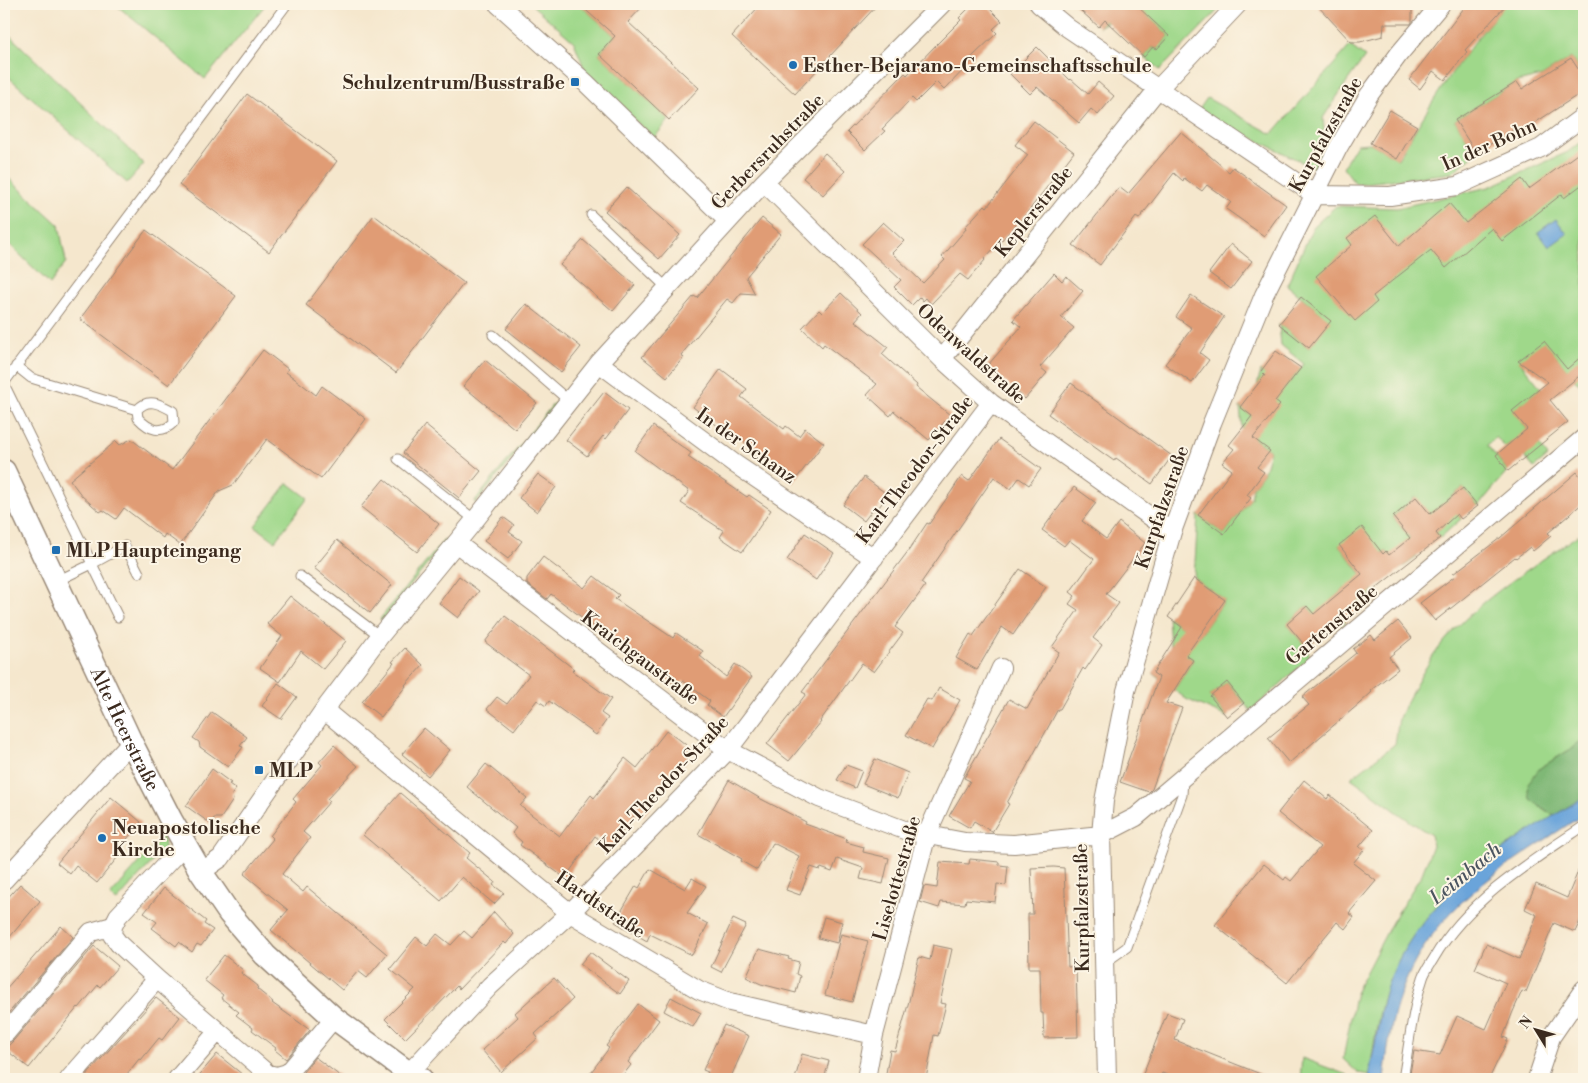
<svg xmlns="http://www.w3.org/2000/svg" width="1588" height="1083" font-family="'Libre Bodoni',serif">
<rect width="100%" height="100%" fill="#fcf5e5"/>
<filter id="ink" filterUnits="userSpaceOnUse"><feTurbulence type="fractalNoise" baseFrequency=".02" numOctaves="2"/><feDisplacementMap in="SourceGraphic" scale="10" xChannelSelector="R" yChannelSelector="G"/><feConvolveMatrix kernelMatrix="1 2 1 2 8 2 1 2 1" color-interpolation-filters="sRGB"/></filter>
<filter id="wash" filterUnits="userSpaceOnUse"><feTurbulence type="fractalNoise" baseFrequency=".0096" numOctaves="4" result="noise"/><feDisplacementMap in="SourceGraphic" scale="20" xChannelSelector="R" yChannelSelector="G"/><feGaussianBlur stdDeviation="1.12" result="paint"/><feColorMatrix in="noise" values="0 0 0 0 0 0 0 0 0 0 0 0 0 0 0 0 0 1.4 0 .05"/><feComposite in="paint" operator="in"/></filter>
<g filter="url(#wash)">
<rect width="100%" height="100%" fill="#f5e7cd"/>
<path fill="#9fd88a" stroke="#6d8154" d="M115,4H266L205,79Z
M531,4H579L615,36L599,54L669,120L654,138L588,78L574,42Z
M1120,4H1224L1160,70L1144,57L1153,47L1157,49L1169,36C1136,5 1139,5 1099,27Z
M1495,4H1584V78L1571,58L1542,76L1517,82L1455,120L1476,153L1452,173L1356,184L1343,167L1357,144L1370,143L1398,159C1429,106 1460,56 1501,10Z
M4,30L144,164L127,183L4,73Z
M1350,46L1365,57L1348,80L1323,118L1326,152L1316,169L1198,111L1207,98L1272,134Z
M1584,139V354L1580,358L1584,363V390L1544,342L1519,361L1541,388L1513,411L1548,456L1534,468L1512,442L1505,447L1496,437L1487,445L1508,471L1478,506L1463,488L1447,500L1461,519L1440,538L1436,533L1442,528L1415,497L1393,517L1410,538L1405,543L1417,557L1400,569L1386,551L1383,554L1339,545L1374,590L1362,609L1345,588L1329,602L1346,623L1323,633L1314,623L1318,619L1307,606L1287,624L1307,648L1310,657L1251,711L1227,682L1210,696L1227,717L1186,699L1153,673L1176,687L1193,660L1170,645L1168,617L1198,638L1225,600L1194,578L1198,515L1224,534L1251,498L1253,487L1264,472L1270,451L1242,429L1240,407L1263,425L1257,386L1261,371L1284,389L1304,364L1281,345L1279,324L1309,348L1330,321L1287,285L1313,227L1336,206L1397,208L1489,187L1568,152Z
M4,174L59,225L66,262L50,284L4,239Z
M554,403L556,404L476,503L474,502Z
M288,483L308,498L275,541L255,526Z
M1584,531V738L1571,749L1540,768L1542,808L1554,816C1484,858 1414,909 1386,990C1377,1017 1374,1047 1369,1075L1358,1073L1343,1059L1355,996L1359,985L1392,922L1422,874L1433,845L1431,835C1403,818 1378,797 1351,778L1395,744L1399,718L1403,709C1415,687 1427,662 1443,643C1481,597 1536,565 1584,531Z
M444,540L446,541L382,621L380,619Z
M162,837L165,843L163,850L117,901L110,896Z
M1302,1058L1347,1075V1079H1300Z"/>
<path fill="#7fb876" stroke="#5d714a" d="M1584,738V797L1554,816L1530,799L1528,783L1540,768L1571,749Z"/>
<path fill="#6ba4da" stroke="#53677c" d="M1556,219L1567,234L1549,247L1538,232Z
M1584,797V814C1502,870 1424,908 1395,1012C1389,1034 1387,1057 1384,1079H1369C1370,1065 1374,1051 1376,1038C1379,1022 1381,1005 1386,989C1419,896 1505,846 1584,797Z"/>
<g id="blocks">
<path fill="#e09c74" d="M579,4H645L628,22L699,88L669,120L599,54L615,36Z
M761,4H878L795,94L732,36Z
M973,4H985L1002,21L993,29L997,33L971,58L973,60L944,90L936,82L916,102L912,98L882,129L885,131L865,150L847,132L905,73L907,75L937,44L961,20L959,18Z
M1073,4H1135L1169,36L1157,49L1153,47L1144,57L1105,20L1099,27Z
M1316,4H1412V22L1411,24H1384L1383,36L1360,42H1351Z
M1467,4H1507L1465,50L1467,52L1445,80L1433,71L1420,89L1409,80Z
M1037,47L1070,80L1071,79L1088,94L1098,82L1114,96L1098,115L1091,109L1079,123L1037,87L1030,94L1010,74Z
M1571,58L1584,78V91L1516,135L1513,130L1476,153L1455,120L1517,82L1522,89Z
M247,94L337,161L269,252L179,185Z
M1390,110L1417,126L1397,159L1370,143Z
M1034,121L1074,152L1027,213L984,259L985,260L968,280L960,274L931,304L926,298L923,301L920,297L912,305L894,287L901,280L862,244L883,222L904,241L892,253L923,283L945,260L942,257L966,229L965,227L985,205L987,207L1028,155L1015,145Z
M1181,132L1229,172L1233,167L1286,205L1264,236L1226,209L1231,202L1207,185L1202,191L1184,178L1183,181L1174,173L1139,219L1136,217L1100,265L1073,245L1119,187L1128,194Z
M1584,149V183L1564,198L1562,194L1502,241L1492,228L1446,268L1431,250L1373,296L1377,302L1355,321L1316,276L1352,245L1347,238L1375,216L1399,246L1449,203L1466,223L1522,179L1529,189Z
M825,153L845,171L823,195L803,178Z
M626,187L680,235L659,259L605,211Z
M374,215L464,283L396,373L306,305Z
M762,218L781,234L746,277L755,294L741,293L733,303L727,299L681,355L684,357L667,377L642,357L694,296L697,298Z
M146,230L236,296L169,385L80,319Z
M583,240L635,285L613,311L560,265Z
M1231,244L1252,261L1231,289L1209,273Z
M1054,273L1062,281L1066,276L1083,291L1061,317L1074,328L1040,367L1047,373L1025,399L987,366L1021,327L1013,320Z
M841,293L862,313L855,321L888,347L882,354L917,385L916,387L950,415L929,440L894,411L890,416L867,395L877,384L824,344L822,347L802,328L819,310L822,313Z
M1191,295L1224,317L1200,353L1209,360L1192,383L1165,364L1192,328L1176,317Z
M1301,297L1331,321L1309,348L1279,324Z
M526,304L581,347L561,372L506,329Z
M1544,341L1567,369L1584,354V372L1550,400L1568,422L1508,471L1496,455L1527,429L1512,411L1548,382L1518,361Z
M263,350L288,369L286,372L316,395L322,386L366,419L321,479L267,439L233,485L219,491L180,545L165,534L163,538L124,508L116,519L103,510L100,512L82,496L70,480L116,441L120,445L131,439L172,470Z
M1276,351L1301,368L1275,401L1280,405L1253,438L1270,451L1257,467L1264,472L1247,495L1251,498L1224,534L1198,515L1232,470L1222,463L1234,449L1229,445L1252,416L1240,407L1265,375L1261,371Z
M485,360L537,403L515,429L463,386Z
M721,369L747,389L741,397L784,429L786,426L799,436L805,428L824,443L793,483L761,458L763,456L721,424L719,427L693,407Z
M1071,383L1172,456L1152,484L1116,458L1114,461L1048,414Z
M604,392L628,410L606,439L603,436L587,456L566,440Z
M425,425L481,471L459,498L403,453Z
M653,426L691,453L688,457L747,497L749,495L771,510L742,552L720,537L724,531L681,503L689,491L635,451Z
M999,439L1041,469L1029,485L1019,478L1011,489L994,477L921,583L925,586L895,627L903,633L874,672L862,663L820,721L821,722L789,761L767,744L806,694L802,692L909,550L927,523L929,524L962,476L969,481Z
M1577,472L1584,481V502L1548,533L1551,536L1533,551L1530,547L1516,558L1515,557L1435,621L1420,603L1455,576L1453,574L1500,538Z
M538,474L556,487L537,512L519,498Z
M864,477L888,495L876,511L873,509L864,521L843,505Z
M384,479L439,524L417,552L361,507Z
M1074,487L1096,503L1082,521L1106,539L1119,522L1145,543L1106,594L1119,603L1093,638L1102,645L1085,670L1083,668L1060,709H1058L1007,803L1009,804L992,832L974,821L970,828L949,816L970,781L964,778L1009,699L1027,709L1059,652L1052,647L1078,610L1069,604L1075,596L1070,592L1094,559L1069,540L1064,546L1042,530Z
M1463,488L1478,506L1461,519L1457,514L1436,533L1440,538L1357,603L1362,609L1346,622L1341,617L1307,648L1287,624L1307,606L1314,614L1362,574L1339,545L1362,527L1383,554L1386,551L1389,555L1410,538L1393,517L1416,497L1430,514Z
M503,517L514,525L509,532L522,541L508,559L484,541Z
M805,533L834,553L816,580L787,560Z
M337,540L392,585L370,613L314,568Z
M543,557L584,588L594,576L619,595L615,599L673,638L676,633L703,651L700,656L726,677L735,664L752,677L723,717L707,705L710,701L683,681L679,688L652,669L653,667L592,625L551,594L547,599L527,584V578Z
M1020,569L1046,587L1013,635L1002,627L977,670L956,658L970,634L973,636Z
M459,576L479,591L458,618L439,603Z
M1194,578L1225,600L1186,655L1193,660L1166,703L1182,708L1152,789L1149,792L1120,782L1159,677L1153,673L1182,627L1168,617Z
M290,596L346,641L323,669L301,651L280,682L260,668L282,636L267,624Z
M505,616L574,669L572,671L611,699L601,713L608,718L596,735L549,701L546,706L537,700L514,730L487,709L497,697L507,704L529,675L485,642Z
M1398,621L1412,638L1389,657L1398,669L1371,690L1372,692L1359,704L1289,763L1268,738L1309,705L1302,697L1356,653L1353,649L1371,635L1375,640Z
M405,648L423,665L405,685L406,686L381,717L362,702L394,663L392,662Z
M1227,682L1244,703L1227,717L1210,696Z
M278,683L297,697L281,719L262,706Z
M939,688L960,700L932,749L906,735L927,699L932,701Z
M212,712L247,737L240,746L243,747L228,767L200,747L199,742L193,738Z
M424,728L450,750L428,776L402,754Z
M667,730L694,751L643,816L637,812L610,848L595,836L565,878L520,845L522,842L512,833L516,828L467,787L486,764L527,798L520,806L560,836L591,795L594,798L625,758L637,768Z
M334,745L358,766L327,799L330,801L303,832L310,838L282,874L303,892L307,887L387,954L367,978L358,971L342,990L271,930L288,910L244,874L273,839L270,836L296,802L293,799L322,765L319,762Z
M875,759L908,773L898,798L863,784Z
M846,765L862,771L855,788L837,780Z
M212,769L231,783L229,784L236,789L232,794L233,800L221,818H214L211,824L186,806Z
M729,780L761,799L806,822L805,824L847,839L846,842L864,847L863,852L889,858L883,884L860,879L863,868L837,859L832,872L821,868L820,870L811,867L800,895L786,890L799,856L773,843L757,870L741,861L742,859L698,834Z
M1304,780L1327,799L1330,795L1373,830L1359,847L1364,850L1353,863L1376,881L1349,913L1354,917L1345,929L1337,922L1287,983L1215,925L1264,864L1284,880L1286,877L1291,881L1320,847L1278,813Z
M400,793L470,853L466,858L495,882L493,885L504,893L494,904L462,877L441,901L363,835Z
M111,797L141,822L114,855L117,858L97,883L76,866L70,874L57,863Z
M1584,857V912L1575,932L1554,923L1526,992L1522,991L1512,1014L1503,1037L1508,1039L1489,1079H1409L1414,1051L1440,1055L1457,1016L1486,1029L1506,983L1475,969L1486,944L1519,959L1537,915L1525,909L1536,884L1567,898Z
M970,859L999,862V865L1008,866L1006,885L997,884L995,902L966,899L965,904L941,902L939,908L920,902L924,886L937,888L940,862L969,864Z
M1054,867L1064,868L1068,967L1076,966L1078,1037L1044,1038L1043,1013H1041L1040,968H1029L1028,914H1033L1031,868Z
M650,869L685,889L692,878L706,886L687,913L708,924L692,955L650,934L647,941L615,922L636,886L639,888Z
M20,884L40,901L4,944V902Z
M164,888L206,921L204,924L213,930L201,946L197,944L192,952L179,942L176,946L152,928L157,922L144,913Z
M494,912L514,934L506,944L504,942L459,989L457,986L405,1039L385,1019L415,989L390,969L416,937L427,946L437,934L451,945L464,931L472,938Z
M824,917L842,922L837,943L818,938Z
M733,919L746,925L721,972L711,967Z
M61,926L73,937L6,1016L4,1015V991Z
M841,934L868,941L852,1002L825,995Z
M933,945L952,949L940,1003L946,1004L938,1036L934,1035L926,1079H885L890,1050L895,1051L909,1001L919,957L930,960Z
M94,946L118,966L100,987L98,985L79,1008L78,1007L29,1068L5,1049L14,1040Z
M759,949L789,957L788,959L799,962L796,974L800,976L796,993L761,984L746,977Z
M590,952L629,981L620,994L580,964Z
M224,955L243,970L241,973L258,986L257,989L273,1002L272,1003L310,1030L286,1059L275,1050L276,1048L252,1030L253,1028L236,1015L239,1012L221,998L223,995L204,980Z
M554,978L573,999L535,1034L538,1038L501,1072L482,1050L518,1017L515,1013Z
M671,997L701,1013L693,1027L664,1011Z
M156,998L180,1017L162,1040L159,1038L141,1060L139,1059L123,1079H83Z
M638,1004L659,1020L628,1062L631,1065L620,1079H586L609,1048L606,1046Z
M1167,1013L1183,1019L1175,1040L1273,1079H1178L1162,1073L1159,1079H1141Z
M724,1025L749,1036L730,1079H704L708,1072L703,1070Z
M217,1054L248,1079H196Z
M802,1054L829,1061L824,1079H795Z
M315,1057L344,1079H299L304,1073L303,1072Z"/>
</g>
</g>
<g filter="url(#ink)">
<use href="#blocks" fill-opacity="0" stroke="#988876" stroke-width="1"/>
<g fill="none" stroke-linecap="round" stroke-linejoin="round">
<g stroke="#988876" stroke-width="11">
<path id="service" d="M591,215L667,288
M493,335L569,401
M16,366L31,378L137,410L138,418C149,430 162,435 174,422L173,411C160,404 148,397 137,410
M4,383L287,4
M4,384L118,617
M398,459L475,520
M300,576L380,636
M57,581L92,564L125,546L139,573
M1103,964L1127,947L1182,795L1183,779
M1403,1079C1409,1045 1412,1011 1423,978C1425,971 1430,965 1434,958C1468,900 1530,862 1584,826"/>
</g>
<g stroke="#988876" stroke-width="20">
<path id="minor" d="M498,4L586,83L728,221
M1039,4L1068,28L1315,195L1390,196L1457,186L1541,148L1584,116
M764,182L942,359L991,403L1172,532
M942,359L1157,90L1238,4
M599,363L735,464L874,558
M456,543L728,750L819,798L907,831L965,842L1014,844L1101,835L1136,817L1584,438
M324,710L570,913L699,990L730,1002L874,1035
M185,844L118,916L113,926L112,935L119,944L157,979L268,1074L277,1076L288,1073L334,1018
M201,872L221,858L324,710L380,636L475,520L599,363L764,182L942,4
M4,880L131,742
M6,1033L91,932L113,926
M409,1073L490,986L570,913L728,750L991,403
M69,1079L157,979
M177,1079L218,1031
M866,1079L874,1035L927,834L1001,668
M1107,1079L1101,835L1104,801L1126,691L1172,532L1212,423L1264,295L1338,148L1369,95L1399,54L1441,4
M1537,1079L1551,1037L1584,989"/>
</g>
<g stroke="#988876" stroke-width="25">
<g id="tertiary">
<path id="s1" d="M4,471L131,742L171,820L201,872L229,913L265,955L334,1018L409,1073L421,1079"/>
</g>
</g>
<use href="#service" stroke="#fff" stroke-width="9"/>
<use href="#minor" stroke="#fff" stroke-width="18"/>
<use href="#tertiary" stroke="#fff" stroke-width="22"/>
</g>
</g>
<g fill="#1f6fb2" stroke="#fcf5e5" stroke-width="2">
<circle cx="793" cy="65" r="5"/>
<rect x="570" y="77" width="10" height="10" rx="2.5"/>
<rect x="51" y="545" width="10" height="10" rx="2.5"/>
<rect x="254" y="765" width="10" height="10" rx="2.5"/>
<circle cx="102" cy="838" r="5"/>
</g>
<g text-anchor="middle" stroke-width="4" stroke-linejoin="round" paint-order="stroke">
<g font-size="19" font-weight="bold" fill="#3b2a1e" stroke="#fcf5e5" text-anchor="start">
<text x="803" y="72">Esther-Bejarano-Gemeinschaftsschule</text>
<text x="565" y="89" text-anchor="end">Schulzentrum/Busstraße</text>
<text x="66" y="557">MLP Haupteingang</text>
<text x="269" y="777">MLP</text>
<text x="112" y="834">Neuapostolische<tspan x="112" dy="22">Kirche</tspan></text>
</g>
<g font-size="19" fill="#3b2a1e" stroke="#fcf5e5">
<text transform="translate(1325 134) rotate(-61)" y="7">Kurpfalzstraße</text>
<text transform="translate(1489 144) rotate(-24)" y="7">In der Bohn</text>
<text transform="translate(767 151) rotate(-46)" y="7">Gerbersruhstraße</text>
<text transform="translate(1033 211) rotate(-51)" y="7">Keplerstraße</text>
<text transform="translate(972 353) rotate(42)" y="7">Odenwaldstraße</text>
<text transform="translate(747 445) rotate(35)" y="7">In der Schanz</text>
<text transform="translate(914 469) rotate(-53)" y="7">Karl-Theodor-Straße</text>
<text transform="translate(1161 507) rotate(-71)" y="7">Kurpfalzstraße</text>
<text transform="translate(1331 624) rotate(-40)" y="7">Gartenstraße</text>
<text transform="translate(641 657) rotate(37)" y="7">Kraichgaustraße</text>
<text dy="7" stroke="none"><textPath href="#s1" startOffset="285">Alte Heerstraße</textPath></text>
<text transform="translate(663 784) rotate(-47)" y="7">Karl-Theodor-Straße</text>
<text transform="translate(896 878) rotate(-74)" y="7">Liselottestraße</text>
<text transform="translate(601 904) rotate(34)" y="7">Hardtstraße</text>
<text transform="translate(1081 908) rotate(-91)" y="7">Kurpfalzstraße</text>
</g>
<g font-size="20" font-style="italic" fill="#4c5560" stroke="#fcf5e5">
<text transform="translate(1465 873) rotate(-39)" y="7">Leimbach</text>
</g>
</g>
<rect width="1588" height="1083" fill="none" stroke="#fcf5e5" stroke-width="20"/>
<g transform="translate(1536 1030) rotate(307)" stroke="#fcf5e5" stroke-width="4" paint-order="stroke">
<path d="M0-4L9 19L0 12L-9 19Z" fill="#3b2a1e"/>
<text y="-8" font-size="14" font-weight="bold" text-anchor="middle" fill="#3b2a1e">N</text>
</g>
</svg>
